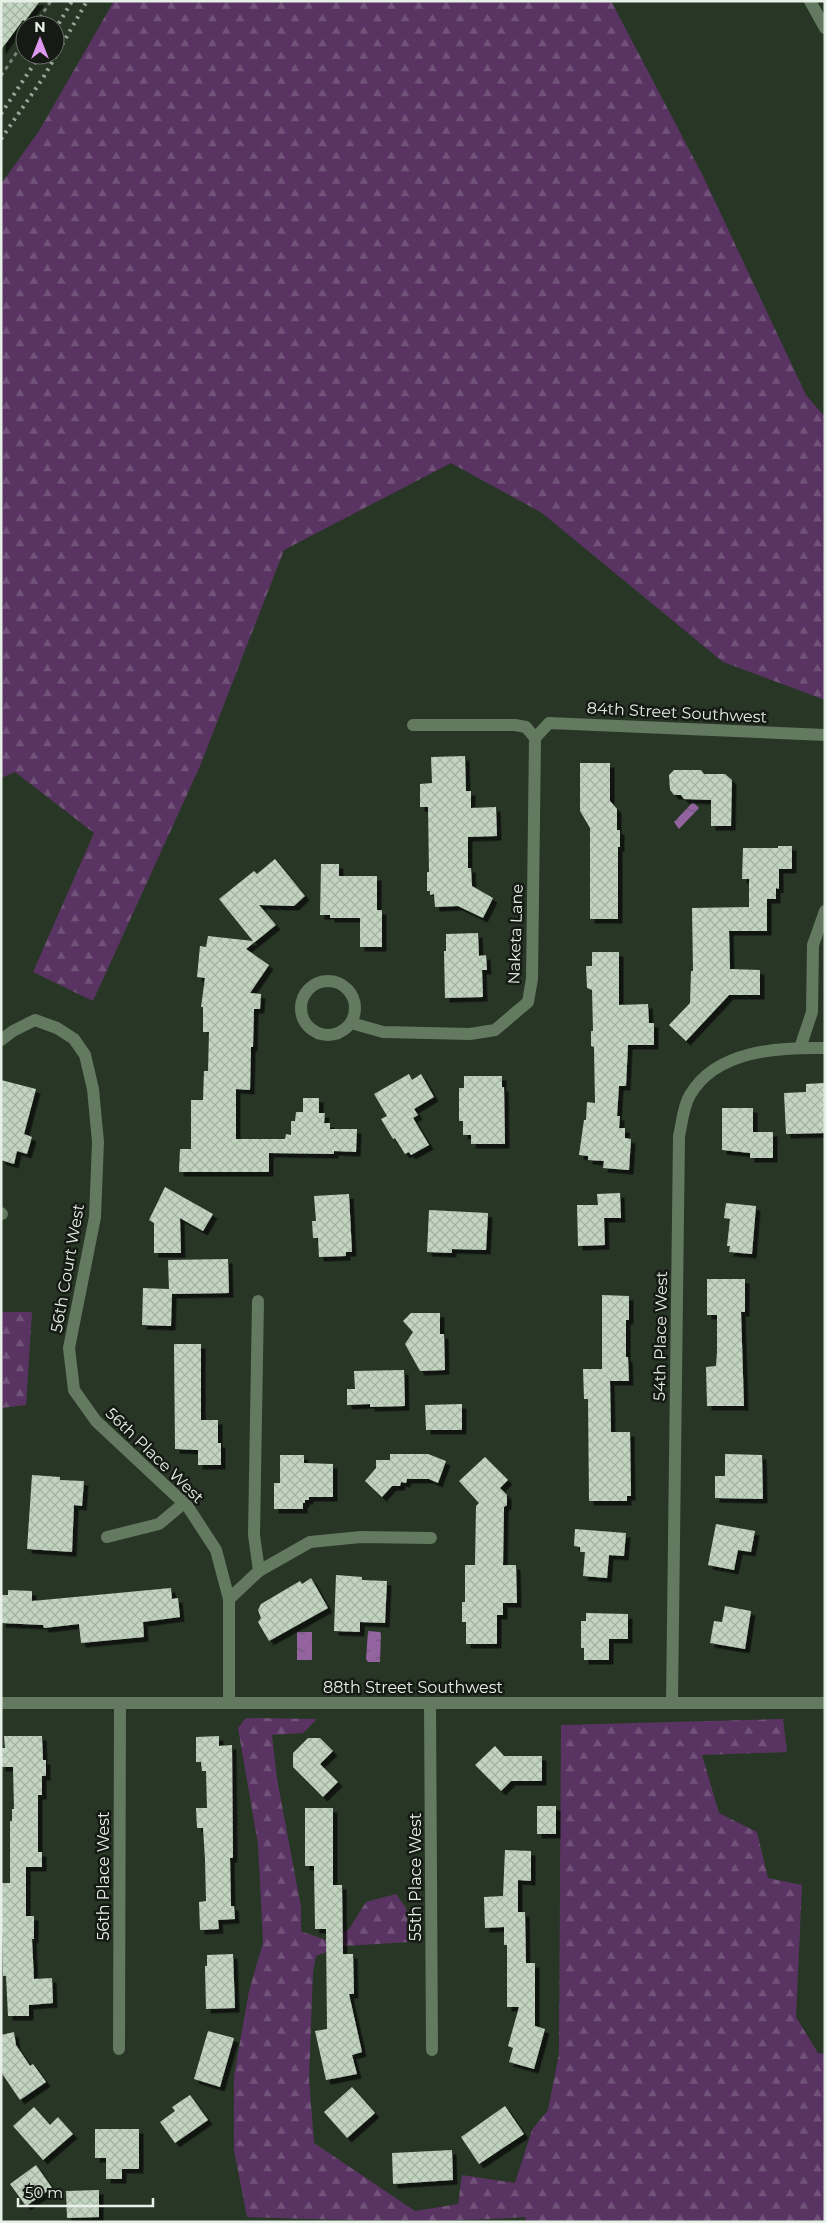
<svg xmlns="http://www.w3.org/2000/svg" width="826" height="2223" font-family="Montserrat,sans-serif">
<defs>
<pattern id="forest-firs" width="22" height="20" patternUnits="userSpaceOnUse" patternTransform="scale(1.25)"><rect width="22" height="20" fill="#593462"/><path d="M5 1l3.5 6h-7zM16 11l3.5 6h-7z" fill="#715278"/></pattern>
<pattern id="water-ripples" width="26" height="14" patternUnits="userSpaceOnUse" patternTransform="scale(1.25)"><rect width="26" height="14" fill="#93649f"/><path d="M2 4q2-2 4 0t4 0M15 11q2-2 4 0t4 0" fill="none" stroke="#705776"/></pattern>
<pattern id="building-cross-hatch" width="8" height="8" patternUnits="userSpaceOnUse" patternTransform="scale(1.25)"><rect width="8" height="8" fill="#c3d5c1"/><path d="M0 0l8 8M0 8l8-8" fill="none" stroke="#a4b2a2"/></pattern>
<filter id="shadow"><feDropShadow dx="4.5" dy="4.5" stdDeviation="0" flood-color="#0009"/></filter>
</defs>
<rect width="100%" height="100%" fill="#283626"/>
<path fill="url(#forest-firs)" d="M114,1H611L703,176L806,395L825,417V700L723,662L542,513L451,463L284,550L200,766L93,1001L33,972L94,833L15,772L1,778V184L39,131Z
M1,1312H32L26,1405L1,1408Z
M246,1718L317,1719L303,1733L272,1735L277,1779L301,1907V1931L328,1941L349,1929L366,1902L396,1894L406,1908L410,1942L344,1946L316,1956L313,1972L309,2078L314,2143L415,2211L458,2204L462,2175L515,2183L532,2130L548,2110L559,2054L561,1725L783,1719L787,1752L702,1755L719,1813L757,1832L768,1878L802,1885L796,2017L818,2053L825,2054V2221L526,2222L525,2217C433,2223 339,2220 247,2217L234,2150V2076L249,1991L263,1943L258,1844L238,1728Z"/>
<path fill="url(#water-ripples)" d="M693,802L699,808L679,829L674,822Z
M368,1631L380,1632L381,1634L380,1662H368L366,1659Z
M297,1632H312V1660H297Z"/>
<path fill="url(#building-cross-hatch)" filter="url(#shadow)" d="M1,1H40L25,21L23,20L1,50Z
M465,756L466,791H471V808L496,807L497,836L468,837V868H471L472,886L493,898L483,918L458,906L435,907L434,894L430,895V891H427V872H429L428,807H420V784L432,783L431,757Z
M580,763H610V801L617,809V830H620V847H618V919H590V828L580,811Z
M674,770H701L704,774H725L732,780L731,826H711V800L684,799L681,795H674L670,790L669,775Z
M778,846H792V869H779V889L776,888V899H767V931H729L730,969L760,970V995H729L686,1041L669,1025L690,1003L691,971H693L692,908L749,907V879H742L743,848H778Z
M275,859L305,896L294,906L259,905L276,925L246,949L269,965L250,993L261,994L260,1009H254L253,1047H251L250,1090L236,1089V1139H285L286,1134L291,1135V1121H295L296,1112H303V1098H319V1113H325L324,1123H330V1129H357L356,1152L334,1151V1154L269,1153V1172H179L180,1149H191V1100H203L204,1071H208L209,1032H203V1007H201L205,978L197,977L200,946L206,947L208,936L253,941L219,899L254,871L257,874Z
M321,864H339V876H377V910H382V947H360V918H330V915H320Z
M478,933L479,956L486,955L487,970H482L483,997L445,998L444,951H446V934Z
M592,952H619V1005L648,1004L649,1023H654V1045H628L626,1086H619L617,1116H620L619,1128H625V1138L631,1139L629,1170L603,1168L604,1161L588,1160V1156L579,1155L584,1120H586L587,1102L595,1103L594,1047L591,1046V1031H593L592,990L587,988L586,966H592Z
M409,1074L412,1080L421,1074L434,1097L414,1109L418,1115L413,1118L429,1145L411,1155L409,1152L405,1154L395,1138L393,1139L381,1119L387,1116L374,1094Z
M464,1076H502V1087H504L505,1144H471V1135H463V1121H459V1088H464Z
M1,1080L36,1089L24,1134L32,1137L27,1154L17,1151L14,1164L1,1160Z
M824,1083L825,1133L786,1134L784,1093L806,1092V1084Z
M722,1108H753V1132H773V1158H750V1153L722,1150Z
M165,1187L213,1214L203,1231L180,1218L181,1253H154V1223L149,1220Z
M620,1193L621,1218H604L605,1245L578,1246L577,1205H598L597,1194Z
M349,1194L352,1252H346V1256L319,1257L318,1238H313L312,1221H316L314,1196Z
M726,1203L756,1206L752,1254L729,1252L730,1246H727L730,1219L724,1218Z
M429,1210L488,1213L486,1250L452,1249V1253L427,1252Z
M228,1259L229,1293L172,1294L171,1326L142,1325L143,1288L169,1289L168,1260Z
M707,1279H745V1312H741L744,1406H707L706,1367L716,1366L717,1352V1315H707Z
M602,1295L629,1296V1320H626V1357H628L629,1381H610L611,1432H630L631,1496H627V1501H589L588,1399H584L583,1369H602Z
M411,1313H440V1334H444L445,1370L420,1371L405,1344L413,1332L403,1321Z
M174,1344H201V1420H218V1443H221V1465H198V1450L175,1449Z
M404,1370L405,1406L370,1407V1404L347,1405V1389H355L354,1371Z
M462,1404V1430H426L425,1405Z
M390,1454H428L446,1461L438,1483L429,1479H407L406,1483L401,1482L400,1486H392L382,1497L365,1481L376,1468V1460H390Z
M725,1454L762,1455L763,1499L715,1498V1476H725Z
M280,1455H304V1463L333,1464V1497H309V1500H305V1503H303V1509H274V1483H280Z
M485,1457L508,1480L500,1488L507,1495V1505L504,1507L503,1565H516L517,1603H503V1615H497V1644H466V1622H462V1602H465V1565H475L476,1506L479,1503L459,1481Z
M32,1475L60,1477V1480L84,1481L82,1506L74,1505L72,1552L27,1549Z
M716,1524L755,1531L751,1552L738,1550L734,1570L708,1565Z
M575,1529L626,1533L624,1556L609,1555L607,1578L583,1576L585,1552H580V1547L574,1546Z
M336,1575L362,1577V1580L387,1581L385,1623L360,1622V1632L334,1631Z
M311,1578L328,1608L269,1641L258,1622L261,1618L258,1610L261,1604L300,1581L302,1584Z
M171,1588L172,1599L178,1598L180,1617L143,1622L144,1637L81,1643L79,1624L44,1628L43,1625L1,1623V1595H8V1590L32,1591V1601Z
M725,1606L751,1611L745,1649L710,1643L714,1621L722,1622Z
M586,1613L628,1614V1639H609V1660H584V1648H581V1621H586Z
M4,1736H42L43,1760H46V1776H42V1795H38V1852H42V1867H26V1916H34V1939H32L34,1979L52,1978L53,2003L29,2005V2016H8L6,1976H3L1,1883H10V1821H12V1809H14L13,1767H1V1748H5Z
M219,1736V1746L232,1745L233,1858H230L231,1906H234L235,1919L218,1920L219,1929L200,1930L199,1902L206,1901L205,1859L203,1828H197L196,1808H207L206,1771H202L201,1762H196V1737Z
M308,1738H320L333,1751L320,1764L338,1782L323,1797L293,1767V1753Z
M495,1746L504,1756H542V1781H511L501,1791L475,1765Z
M537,1806H556V1834H537Z
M305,1808H333V1885H342L343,1954H353L354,1994H349L362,2052L352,2055L357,2074L326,2080L315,2031L327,2029L326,1929H315L314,1866H305Z
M505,1850L531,1851V1881L518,1880V1912H525L526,1963H535V2026L545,2029L534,2069L509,2062L513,2048L508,2046L519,2007H507V1945H504V1927L485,1928L484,1897L503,1896Z
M233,1954L235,2008L206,2009L205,1966H207V1955Z
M208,2031L234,2038L220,2087L194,2079Z
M14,2032L16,2045L30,2066L33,2064L46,2082L20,2100L1,2072V2035Z
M352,2087L375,2113L347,2138L324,2112Z
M190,2095L208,2120L175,2143L160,2122L175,2111L172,2107Z
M505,2106L524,2134L479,2164L461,2137Z
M34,2107L50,2125L58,2117L73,2134L43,2160L13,2126Z
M95,2129H139V2169H122V2179H106V2158H95Z
M452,2150L453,2180L393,2184L392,2153Z
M36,2165L52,2188L26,2206L10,2184Z
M99,2190V2217L67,2218L66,2191Z"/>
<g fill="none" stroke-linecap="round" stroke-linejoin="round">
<path stroke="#788477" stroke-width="3" stroke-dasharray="4 4" stroke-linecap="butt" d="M35,25L51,1
M1,76L25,40"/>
<path stroke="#637960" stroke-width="12" d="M810,1L825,28
M413,725H515L526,727L535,738
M535,738L549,723L825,735
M301 1008a27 27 0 1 1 54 0a27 27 0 1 1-54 0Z
M351,1023L383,1032L470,1034L495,1030L528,1002L532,979L535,738
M1,1040L13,1031L35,1020L57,1028L74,1039L85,1055L93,1089L98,1142L95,1217L69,1348L74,1390L96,1421L188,1507L216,1550L229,1599V1702
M800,1048L812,1012L813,945L825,911
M1,1213L2,1214
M258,1301L254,1535L259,1571
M107,1537L159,1524L184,1503
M229,1599L259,1571L310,1542L361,1537L431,1538
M1,1703H825
M430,1703L432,2050
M672,1703L679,1136C682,1124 683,1106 690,1095C716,1050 779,1047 825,1048
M119,2049L120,1704"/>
<path stroke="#9ba69a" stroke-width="4" stroke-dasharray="2.5 5" stroke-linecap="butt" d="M55,30L72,1
M1,114L40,55
M1,139L43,78L87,1"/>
</g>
<g text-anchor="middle" stroke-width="5" stroke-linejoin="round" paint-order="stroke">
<g font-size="16" fill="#e7f0e6" stroke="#151b14">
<text transform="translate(677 712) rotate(3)" y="6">84th Street Southwest</text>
<text transform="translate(515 934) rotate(-88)" y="6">Naketa Lane</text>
<text transform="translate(67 1268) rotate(-80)" y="6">56th Court West</text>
<text transform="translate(660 1336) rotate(-89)" y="6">54th Place West</text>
<text transform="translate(155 1455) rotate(44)" y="6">56th Place West</text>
<text x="413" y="1693">88th Street Southwest</text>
<text transform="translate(103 1876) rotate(-90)" y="6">56th Place West</text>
<text transform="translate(415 1877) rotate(-90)" y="6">55th Place West</text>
</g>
</g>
<rect width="826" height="2223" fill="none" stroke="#e7f0e6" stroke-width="5"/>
<g transform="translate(40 40)"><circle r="24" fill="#151b14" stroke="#697068"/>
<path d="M0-4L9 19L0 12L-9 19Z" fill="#df98f1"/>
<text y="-8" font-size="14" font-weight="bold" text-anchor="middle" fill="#e7f0e6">N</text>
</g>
<path d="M18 2198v8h135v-8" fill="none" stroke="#e7f0e6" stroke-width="2.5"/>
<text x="25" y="2198" font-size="15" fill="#e7f0e6" stroke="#151b14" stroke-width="4" paint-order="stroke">50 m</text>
</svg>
